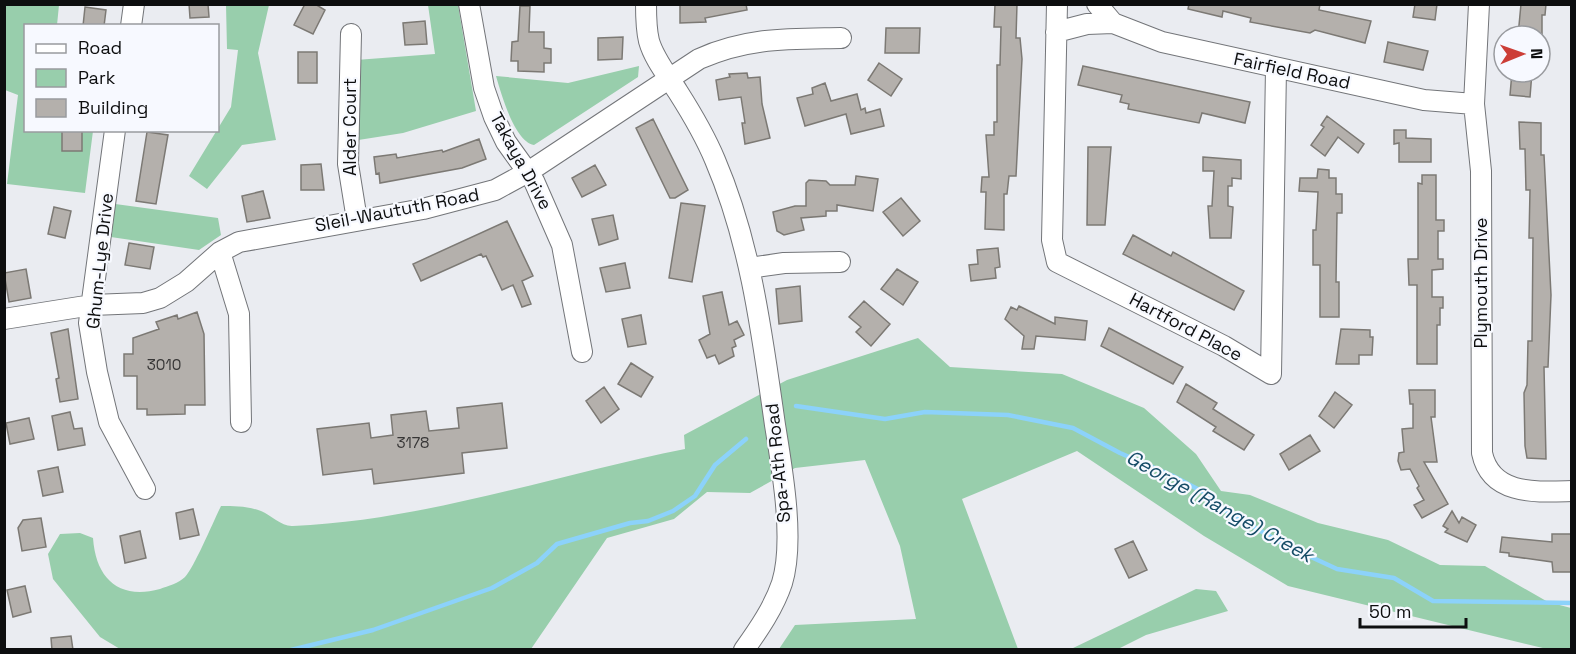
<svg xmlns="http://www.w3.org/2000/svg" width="1576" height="654" font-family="'Space Grotesk',sans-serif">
<rect width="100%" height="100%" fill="#eaecf1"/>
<path fill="#98ceac" d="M5,5H59L57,25L26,26V130L93,131L85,193L7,184L18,95L5,90Z
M226,5H269L258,53L276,140L242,145L207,189L189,176L231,107L238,50L227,49Z
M428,5H458L476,111L403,133L352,141L356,60L435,54Z
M639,66L638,77L534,145C514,141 501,93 496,76L568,83Z
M108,203L218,218L221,235L199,250L104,236Z
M918,338L950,367L1062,374L1144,408L1196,454L1221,491L1250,495L1318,523L1388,540L1440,565L1485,566L1548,602L1571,608V649H1547L1288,586L1204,536L1077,451L962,499L1018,649H779L795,625L916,619L900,546L865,460L795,468L750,493L707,492L674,519L607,538L531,649H120L100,637L53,579L48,554L60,534L80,533L93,538C96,579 119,600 160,589C168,586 179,583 185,577C195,566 213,522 221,506C235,506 247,506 261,511C271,515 282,527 293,526C427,520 555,475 685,449L684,435L787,380Z
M1196,589L1216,591L1228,611L1146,635L1118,649H1071Z"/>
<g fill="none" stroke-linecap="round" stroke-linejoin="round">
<path stroke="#8cd2fa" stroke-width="4.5" d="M796,406L885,419L925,412L1008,415L1073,428L1120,453L1173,476L1207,494L1223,509L1283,544L1337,569L1394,578L1433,601L1572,603
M291,650L373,630L492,588L537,563L557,544L630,523L648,521L673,511L695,496L715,465L746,439"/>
</g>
<path fill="#b4b0ac" stroke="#7c7974" stroke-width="1.5" d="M189,4H208L209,17L190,18Z
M305,4H315L325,10L313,34L294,25Z
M680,4H746L747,10L705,18L706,22L680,23Z
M995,4H1017L1016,38H1020L1022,59L1016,176H1009L1007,194H1004V230L985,229L986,192H981L982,177H989L986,135H994V122H997V65H1000L1001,27H994Z
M1189,4H1320L1319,10L1371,21L1365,43L1315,30L1310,33L1250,22L1251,18L1223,11L1222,17L1188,9Z
M1415,4H1437L1435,20L1413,17Z
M1521,4H1546L1545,15H1542V36H1518Z
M520,6H530L529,32H544V48L551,49V63H544V72L518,71V61H511L512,42L518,41Z
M85,7L106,10L104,26H83Z
M425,21L427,44L405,45L403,23Z
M886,28H920L919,53H885Z
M623,37L622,59L598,60V38Z
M1388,42L1428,51L1423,70L1384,62Z
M298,52H317V83H298Z
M879,63L902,79L891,96L868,80Z
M1083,66L1250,102L1245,123L1202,113L1199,123L1128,109L1129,104L1120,102L1122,95L1078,85Z
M1512,72H1532L1530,97L1510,95Z
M747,73L748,78L760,77L762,104L770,138L745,144L742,123H745L741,97L719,100L716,80L730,77L729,74Z
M825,83L831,101L857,94L861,110L865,108L866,113L880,109L884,126L851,134L846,114L805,126L797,98L813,94L812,88Z
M1327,116L1364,144L1358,153L1338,137L1325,156L1311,145L1324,127L1321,125Z
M653,119L688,190L675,198H670L636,128Z
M1519,122L1541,123V155H1544L1551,295L1548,367H1544L1546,459L1527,458L1525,446L1524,393L1527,385L1528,341H1532L1533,238H1529L1530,190H1526L1525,149H1520Z
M62,130H82V151H62Z
M1394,130H1406V138L1431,139V162H1399V143L1394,144Z
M147,132L168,135L156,204L136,201Z
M479,139L486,159L462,168L380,183L379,173L376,174L374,157L396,154L397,158L442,150L443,152Z
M1088,147H1111L1105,225H1087Z
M1203,157L1241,160V179L1232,178V186H1228V206L1233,207L1231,238H1210L1208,206H1212L1214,171H1203Z
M321,164L324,190H301V165Z
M595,165L606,185L582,197L572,178Z
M1318,169L1329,170V178H1336V194H1342V213H1337L1336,282H1339V317H1320V265H1313V230H1316L1318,192L1299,191L1300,178H1317Z
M1422,175H1436V220H1444V231H1438V259H1443V269L1432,270V297H1443V308H1440V325H1437V364H1417V285H1409L1408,259H1418V183L1422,184Z
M856,176L878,179L873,211L837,205V211H826V216L801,218L804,230L784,235L777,231L773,212L795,206H806V183L809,180L826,181L830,185H855Z
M263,191L270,218L247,222L242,196Z
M901,198L920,221L903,236L883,212Z
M681,203L705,206L692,282L669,278Z
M54,207L71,211L65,238L48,234Z
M613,215L618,239L599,245L592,219Z
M507,221L533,276L522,281L531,304L522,307L513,285L502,290L486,256L483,257L481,254L421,281L413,264Z
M1133,235L1171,256L1173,252L1244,291L1234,310L1123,254Z
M129,243L154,247L150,269L125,265Z
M998,248L1000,267L995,268L996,278L971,281L969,265L978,264L977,250Z
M625,263L630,288L606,292L600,268Z
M26,269L31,298L9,302L4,273Z
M897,269L918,282L903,305L881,289Z
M800,286L802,321L779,324L776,289Z
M722,292L729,325L737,321L744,335L734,340L736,346L732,348L734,356L719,364L715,355L707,358L699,340L710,334L703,296Z
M864,301L890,324L871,346L856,332L861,327L849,317Z
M1019,306L1055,324V317L1087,321L1085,340L1036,336L1034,349H1022L1024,336L1005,319L1011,307L1017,310Z
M197,312L204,334L205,405H185V414L147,415V409H137V376H124V354H133V338L159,329L156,322L177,315L178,319Z
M641,315L646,344L628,347L622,319Z
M1109,328L1183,367L1173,384L1101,346Z
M68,329L78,399L60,402L56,379L59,378L51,333Z
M1341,329L1370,330V337H1373L1372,355H1359V364H1336Z
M631,363L653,377L641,397L618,384Z
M1186,384L1217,403L1213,409L1254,435L1244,450L1213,431L1216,427L1177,402Z
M604,387L619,409L601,423L586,401Z
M1409,390H1435V417H1431L1437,462H1424L1448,504L1422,518L1414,505L1424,500L1417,488L1419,486L1410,469L1401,470L1398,461L1399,453L1404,452L1402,429L1413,428V404H1410Z
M1335,392L1352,405L1334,428L1319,416Z
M502,403L507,448L462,453L464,473L374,484L372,469L323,475L317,429L369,423L371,438L393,435L391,415L426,411L429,431L459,428L457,408Z
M70,412L74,429L82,428L85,445L58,450L52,416Z
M29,418L34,439L10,444L6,423Z
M1310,435L1320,451L1289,470L1280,454Z
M58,467L63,492L43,496L38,471Z
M193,509L199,535L180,539L176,513Z
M1452,511L1459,523L1462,517L1476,525L1467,542L1445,532L1448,529L1443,526Z
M41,518L46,547L22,551L18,528L23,520Z
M140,531L146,558L125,563L120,536Z
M1552,534H1572V572H1553L1552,562L1509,556V553L1500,552L1502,537L1552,542Z
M1133,541L1147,570L1129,578L1115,549Z
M25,586L31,612L13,617L7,590Z
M71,636L73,650H52L51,638Z"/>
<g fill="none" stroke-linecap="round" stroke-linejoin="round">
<g stroke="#737579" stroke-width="22">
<path id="minor" d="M469,4L484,88L494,117L506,142L534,181L562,245L582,352
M646,4C646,16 646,29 649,41C654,59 668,76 678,92C692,114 705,136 715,160C751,244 762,334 775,425C782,468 795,541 782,583C774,607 759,629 744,650
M1057,4L1052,240L1057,262L1224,346L1271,374L1276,68
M1097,4L1113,23L1162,42L1424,100L1474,104
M1479,4L1474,104L1481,171L1482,453C1491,496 1537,492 1572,491
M131,26L134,4
M1056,32L1087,24L1113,23
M351,34L348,164L357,220
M115,130L89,323L97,372L109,422L145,489
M220,252L239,314L241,422
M750,268L784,263L840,262
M4,319L92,305L143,303L160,298L186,282L220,252L239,242L423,209L495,190L528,172L699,59C748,37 789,39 841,38"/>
</g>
<use href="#minor" stroke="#fff" stroke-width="20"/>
</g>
<g text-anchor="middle" stroke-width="4.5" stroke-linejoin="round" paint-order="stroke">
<g font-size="15" fill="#373636">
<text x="164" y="370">3010</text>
<text x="413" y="448">3178</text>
</g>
<g font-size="18" fill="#0d0e0f" stroke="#f7f9ff">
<text transform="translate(1292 71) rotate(12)" y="6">Fairfield Road</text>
<text transform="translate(350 127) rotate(-90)" y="6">Alder Court</text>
<text transform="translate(521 161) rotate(61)" y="6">Takaya Drive</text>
<text transform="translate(397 210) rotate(-11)" y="6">Sleil-Waututh Road</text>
<text transform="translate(100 261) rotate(-84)" y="6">Ghum-Lye Drive</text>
<text transform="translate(1481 283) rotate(-90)" y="6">Plymouth Drive</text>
<text transform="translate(1186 327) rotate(28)" y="6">Hartford Place</text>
<text transform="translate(778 463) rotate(-96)" y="6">Spa-Ath Road</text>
</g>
<g font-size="20" font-style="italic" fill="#154c67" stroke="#f7f9ff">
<text transform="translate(1220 506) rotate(29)" y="7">George (Range) Creek</text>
</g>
</g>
<rect width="1576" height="654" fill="none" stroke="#0d0e0f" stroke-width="12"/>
<rect x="24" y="24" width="195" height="108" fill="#f7f9ff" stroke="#999b9f" stroke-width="1.5"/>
<rect x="36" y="44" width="30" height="9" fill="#ffffff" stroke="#999b9f" stroke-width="1.5"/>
<text x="78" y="54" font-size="18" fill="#0d0e0f">Road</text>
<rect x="36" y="69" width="30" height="18" fill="#98ceac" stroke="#999b9f" stroke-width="1.5"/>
<text x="78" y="84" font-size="18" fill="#0d0e0f">Park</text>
<rect x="36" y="99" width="30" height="18" fill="#b4b0ac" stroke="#999b9f" stroke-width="1.5"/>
<text x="78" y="114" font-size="18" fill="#0d0e0f">Building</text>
<g transform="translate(1522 54) rotate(89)"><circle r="28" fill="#f7f9ff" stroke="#999b9f" stroke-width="1.5"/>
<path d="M0-4.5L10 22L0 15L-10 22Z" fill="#cc3e37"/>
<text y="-9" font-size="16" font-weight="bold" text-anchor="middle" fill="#0d0e0f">N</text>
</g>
<path d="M1360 618v9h106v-9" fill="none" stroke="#0d0e0f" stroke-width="3"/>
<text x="1369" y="618" font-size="18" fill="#0d0e0f" stroke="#f7f9ff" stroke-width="4.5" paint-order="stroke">50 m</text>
</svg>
